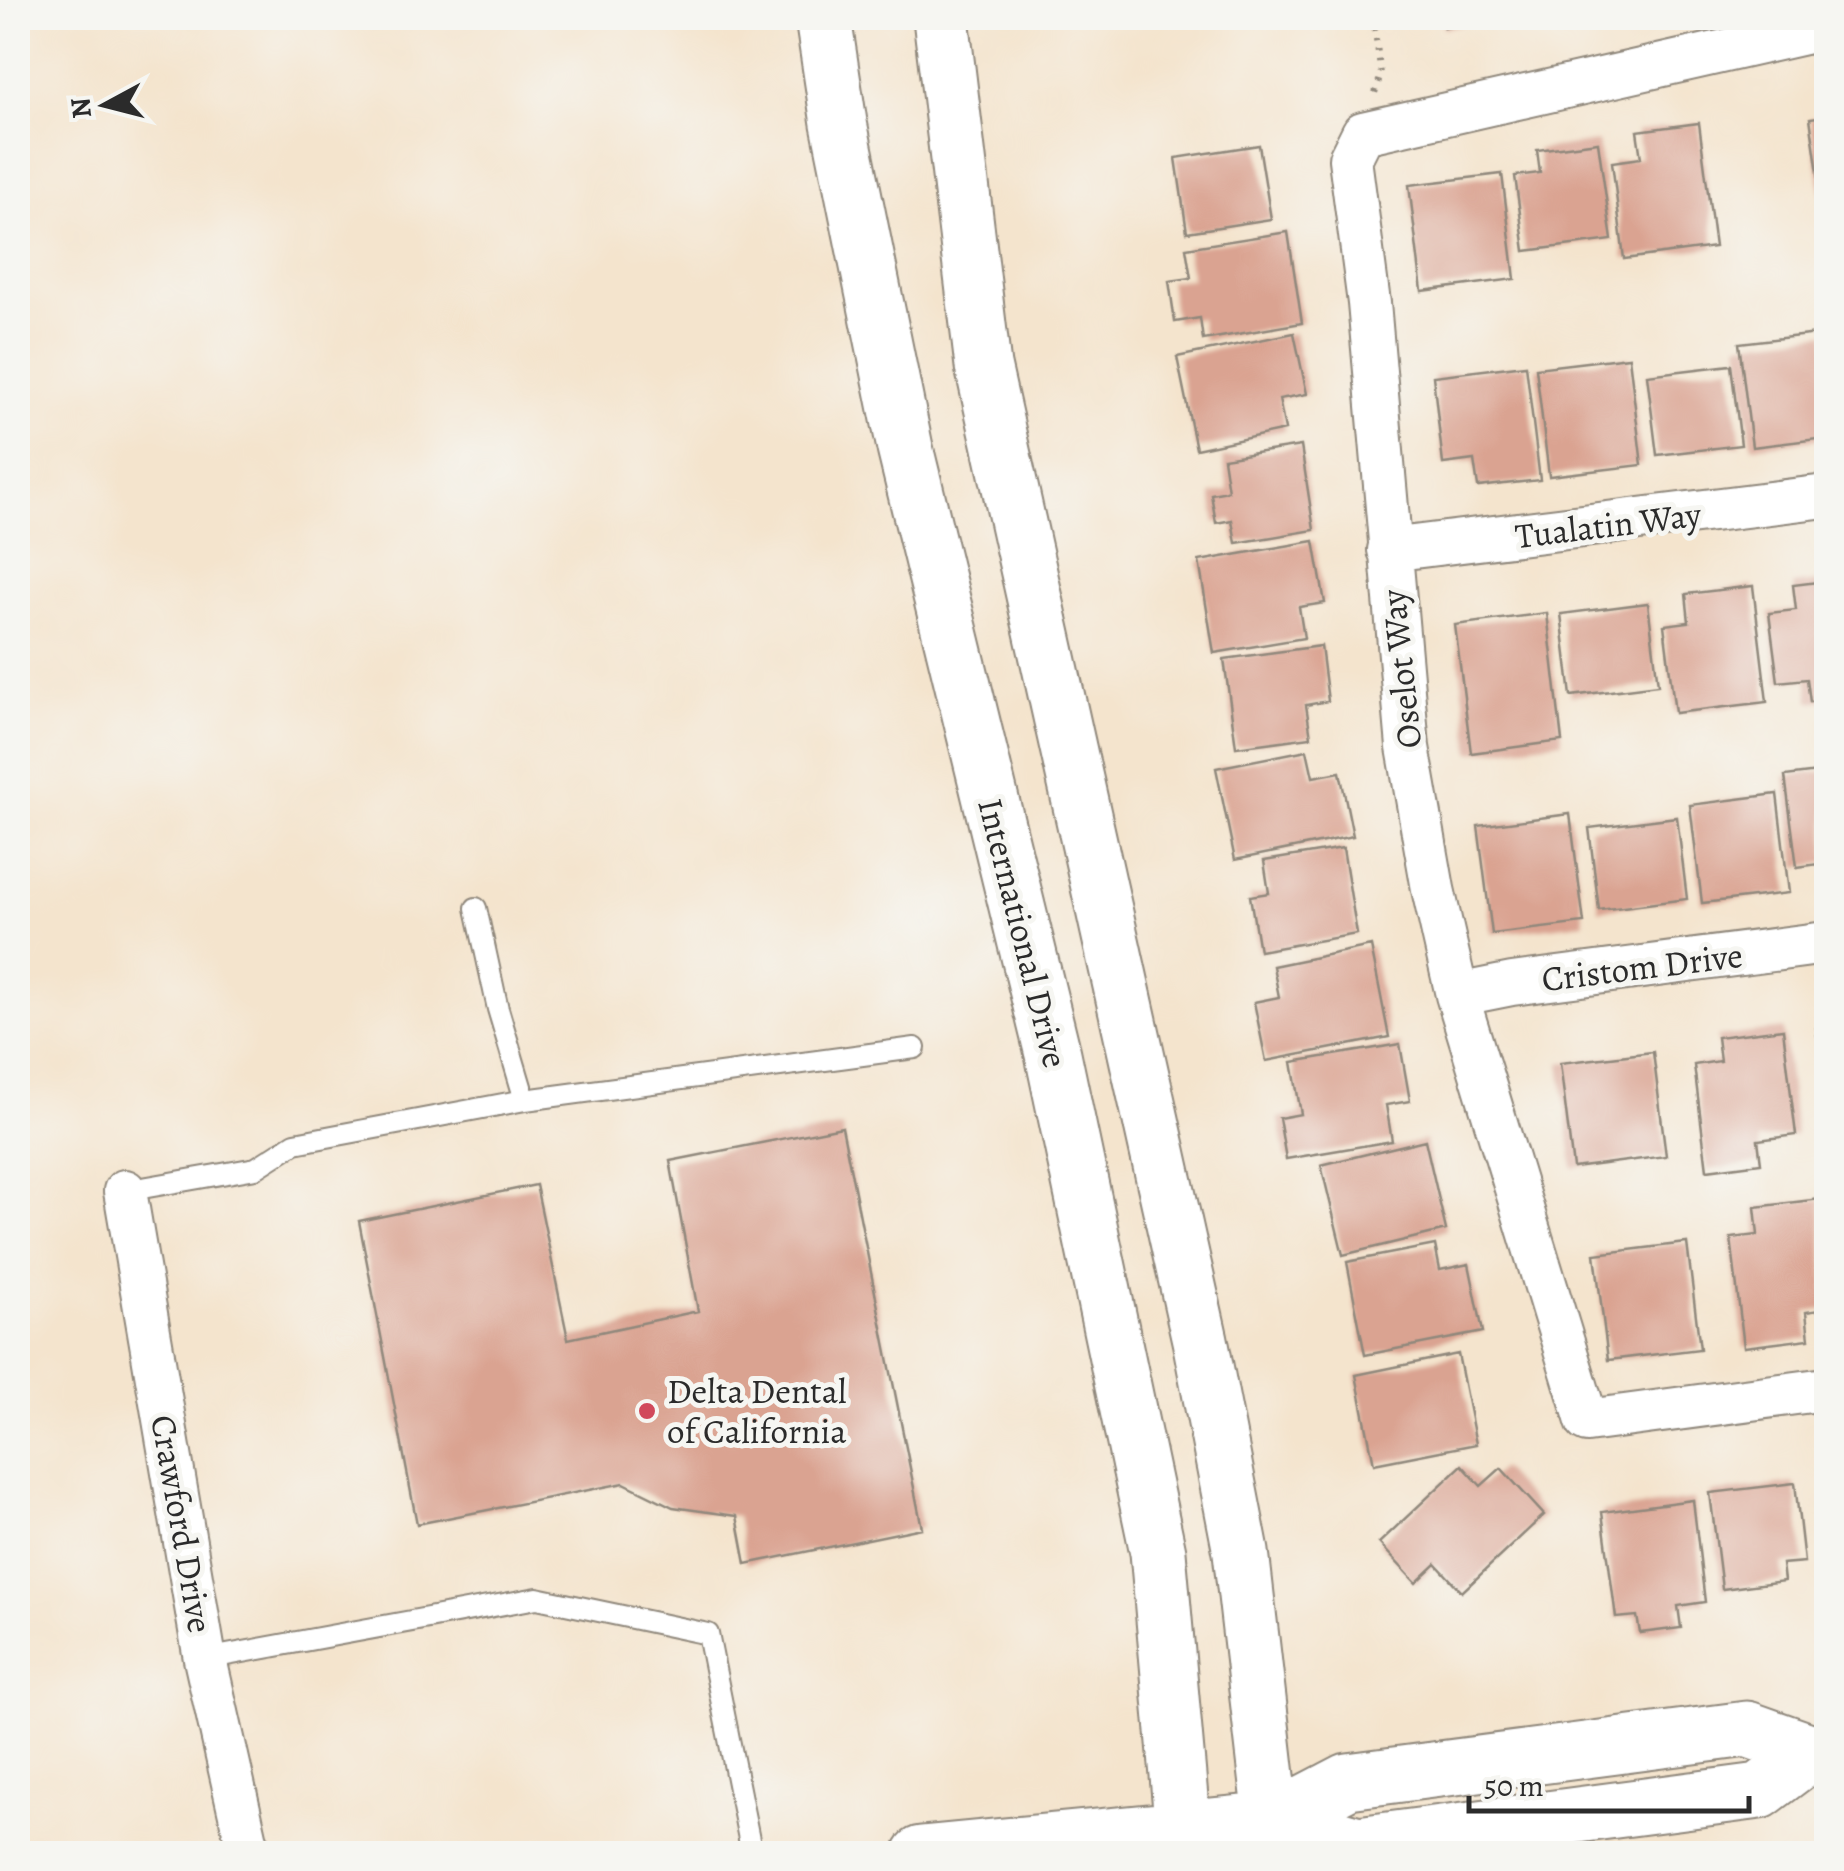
<svg xmlns="http://www.w3.org/2000/svg" width="1844" height="1871" font-family="Alegreya,serif">
<rect width="100%" height="100%" fill="#f6f6f2"/>
<filter id="ink" filterUnits="userSpaceOnUse"><feTurbulence type="fractalNoise" baseFrequency=".01" numOctaves="2"/><feDisplacementMap in="SourceGraphic" scale="20" xChannelSelector="R" yChannelSelector="G"/><feConvolveMatrix kernelMatrix="1 2 1 2 8 2 1 2 1" color-interpolation-filters="sRGB"/></filter>
<filter id="wash" filterUnits="userSpaceOnUse"><feTurbulence type="fractalNoise" baseFrequency=".0048" numOctaves="4" result="noise"/><feDisplacementMap in="SourceGraphic" scale="40" xChannelSelector="R" yChannelSelector="G"/><feGaussianBlur stdDeviation="2.25" result="paint"/><feColorMatrix in="noise" values="0 0 0 0 0 0 0 0 0 0 0 0 0 0 0 0 0 1.4 0 .05"/><feComposite in="paint" operator="in"/></filter>
<g filter="url(#wash)">
<rect width="100%" height="100%" fill="#f4e4cd"/>
<g id="blocks">
<path fill="#daa391" d="M1442,18H1488L1489,19L1444,28Z
M1826,116V207H1823L1810,118Z
M1699,123L1715,247L1624,259L1612,162L1641,158L1637,131Z
M1598,142L1612,240L1525,251L1515,176L1540,173L1537,150Z
M1259,145L1271,219L1187,232L1176,158Z
M1502,174L1515,279L1422,291L1409,185Z
M1288,232L1302,323L1203,340L1200,318L1175,322L1169,281L1191,278L1186,248Z
M1294,333L1307,394L1279,399L1285,430L1196,449L1177,357Z
M1826,333V438L1752,447L1739,343Z
M1629,357L1642,465L1549,476L1536,368Z
M1526,365L1540,480L1478,487L1474,460L1443,464L1433,376Z
M1731,365L1741,445L1657,455L1647,375Z
M1301,446L1314,530L1236,543L1232,520L1216,523L1211,494L1228,491L1223,458Z
M1314,541L1325,603L1299,607L1304,638L1214,653L1199,561Z
M1826,581V700L1810,702L1807,679L1778,682L1769,613L1796,610L1793,585Z
M1753,586L1767,702L1675,713L1664,625L1689,622L1686,594Z
M1648,603L1658,685L1571,696L1561,614Z
M1547,613L1562,741L1471,753L1455,625Z
M1321,646L1328,701L1306,705L1311,737L1236,747L1224,659Z
M1307,750L1313,777L1340,772L1353,836L1235,860L1216,768Z
M1826,771V863L1797,867L1785,776Z
M1777,794L1789,893L1702,903L1690,805Z
M1570,814L1584,923L1492,934L1478,826Z
M1677,817L1687,899L1599,910L1589,828Z
M1343,848L1357,934L1259,951L1250,896L1269,893L1264,861Z
M1371,946L1389,1037L1266,1061L1254,1002L1279,997L1273,966Z
M1826,1026V1090H1824L1816,1028Z
M1783,1029L1796,1135L1758,1140L1761,1163L1707,1170L1694,1065L1720,1061L1717,1037Z
M1400,1044L1410,1101L1386,1105L1392,1141L1286,1159L1279,1118L1301,1114L1292,1062Z
M1653,1052L1666,1156L1573,1168L1560,1063Z
M842,1127L922,1528L746,1564L737,1516L673,1507L624,1483L417,1524L359,1221L536,1185L568,1339L698,1311L670,1161Z
M1425,1140L1446,1230L1343,1255L1321,1165Z
M1821,1199L1826,1309L1806,1312L1809,1339L1744,1347L1731,1238L1758,1235L1755,1207Z
M1687,1243L1700,1349L1608,1360L1595,1254Z
M1435,1245L1440,1270L1469,1264L1483,1332L1365,1355L1347,1262Z
M1458,1354L1476,1444L1374,1464L1356,1375Z
M1462,1465L1481,1486L1501,1468L1544,1515L1462,1592L1436,1564L1416,1583L1379,1543Z
M1795,1483L1804,1562L1782,1564L1784,1581L1722,1589L1710,1493Z
M1693,1500L1705,1602L1678,1606L1681,1628L1640,1633L1637,1616L1616,1618L1602,1512Z"/>
</g>
</g>
<g filter="url(#ink)">
<use href="#blocks" fill-opacity="0" stroke="#90887c" stroke-width="2.5"/>
<g fill="none" stroke-linecap="round" stroke-linejoin="round">
<g stroke="#90887c" stroke-width="24">
<path id="lane" d="M476,908L498,1009L525,1100
M125,1191L256,1168L295,1143L525,1100L915,1048
M205,1659L537,1598L708,1634L752,1854"/>
</g>
<g stroke="#90887c" stroke-width="46">
<path id="street" d="M1826,28L1363,133L1350,159L1369,303L1408,747L1433,889L1457,995L1587,1421L1826,1389
M1389,550L1826,496
M1457,995L1512,984L1826,943
M125,1191L205,1659L249,1854"/>
</g>
<g stroke="#90887c" stroke-width="59">
<path id="secondary" d="M823,18L839,123L905,448L1053,1054L1158,1552L1185,1854
M941,18L983,366L1200,1340L1241,1552L1276,1854
M1273,1820L1348,1781L1747,1729L1812,1752
M921,1854L1273,1820L1358,1844L1760,1791L1812,1752L1826,1749"/>
</g>
<path stroke="#90887c" stroke-width="6" stroke-dasharray="2.5 8" stroke-linecap="butt" d="M1373,18L1381,74L1375,93"/>
<use href="#lane" stroke="#fff" stroke-width="20"/>
<use href="#street" stroke="#fff" stroke-width="42"/>
<use href="#secondary" stroke="#fff" stroke-width="55"/>
</g>
</g>
<circle fill="#d1495b" stroke="#f6f6f2" stroke-width="4" cx="647" cy="1411" r="10"/>
<g text-anchor="middle" stroke-width="10" stroke-linejoin="round" paint-order="stroke">
<g font-size="35" fill="#2b2b2b" stroke="#f6f6f2">
<text transform="translate(1608 525) rotate(-7)" y="12">Tualatin Way</text>
<text transform="translate(1401 669) rotate(-96)" y="12">Oselot Way</text>
<text transform="translate(1023 933) rotate(76)" y="12">International Drive</text>
<text transform="translate(1642 967) rotate(-7)" y="12">Cristom Drive</text>
<text transform="translate(182 1524) rotate(80)" y="12">Crawford Drive</text>
</g>
<g font-size="35" fill="#2b2b2b" stroke="#f6f6f2" text-anchor="start">
<text x="667" y="1403">Delta Dental<tspan x="667" dy="40">of California</tspan></text>
</g>
</g>
<rect width="1844" height="1871" fill="none" stroke="#f6f6f2" stroke-width="60"/>
<g transform="translate(105 105) rotate(263)" stroke="#f6f6f2" stroke-width="8" paint-order="stroke">
<path d="M0-8L18 38L0 25L-18 38Z" fill="#2b2b2b"/>
<text y="-15" font-size="28" font-weight="bold" text-anchor="middle" fill="#2b2b2b">N</text>
</g>
<path d="M1469 1796v15h280v-15" fill="none" stroke="#2b2b2b" stroke-width="5"/>
<text x="1484" y="1796" font-size="30" fill="#2b2b2b" stroke="#f6f6f2" stroke-width="8" paint-order="stroke">50 m</text>
</svg>
